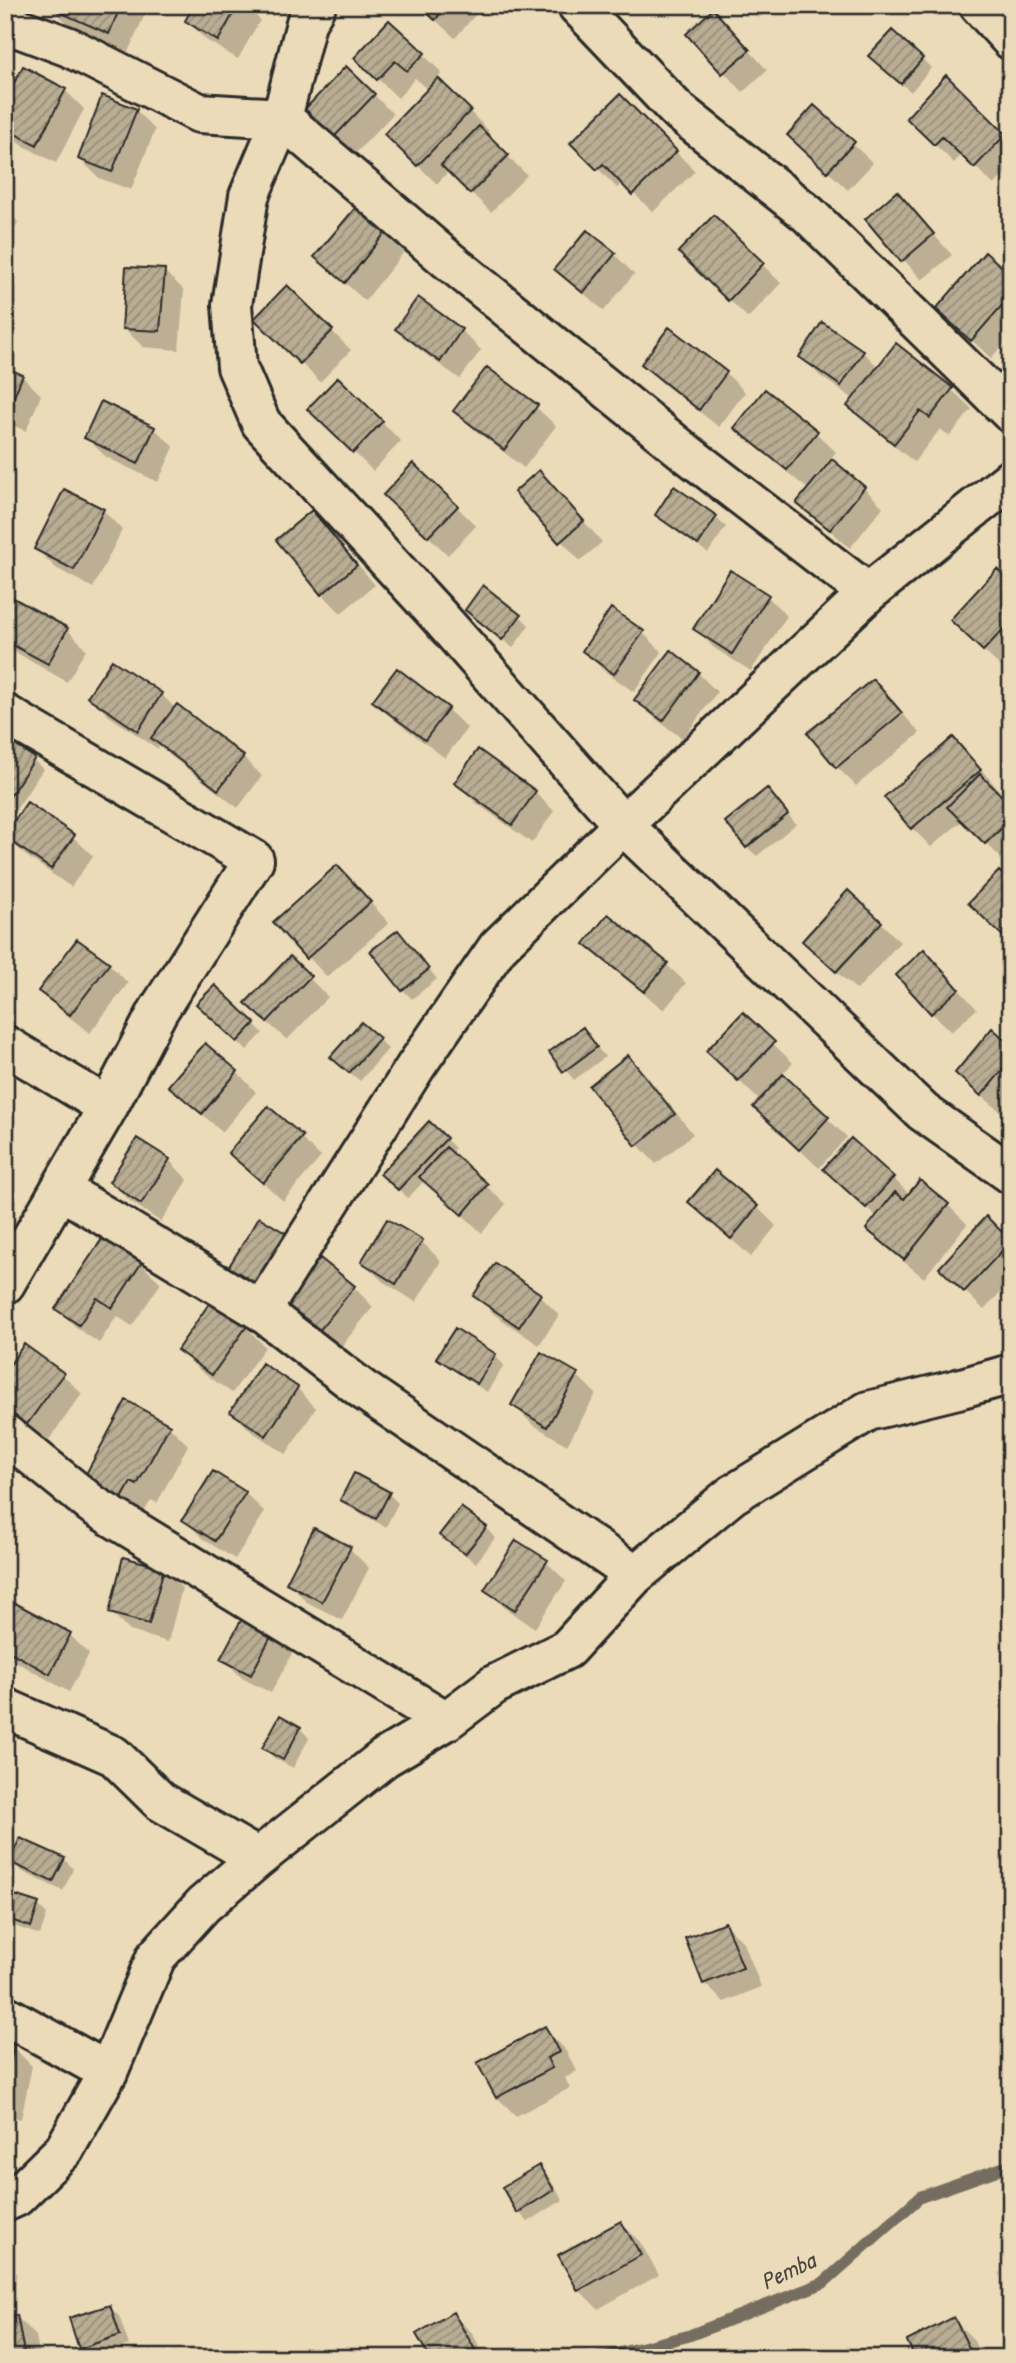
<svg xmlns="http://www.w3.org/2000/svg" width="1016" height="2363" font-family="'Patrick Hand',sans-serif">
<defs>
<pattern id="building-hatch" width="6" height="6" patternUnits="userSpaceOnUse" patternTransform="scale(1.75)"><rect width="6" height="6" fill="#b9ad93"/><path d="M-1 1l2-2M0 6l6-6M5 7l2-2" fill="none" stroke="#978d78"/></pattern>
</defs>
<rect width="100%" height="100%" fill="#ecdbb8"/>
<filter id="ink" filterUnits="userSpaceOnUse"><feTurbulence type="fractalNoise" baseFrequency=".0143" numOctaves="2"/><feDisplacementMap in="SourceGraphic" scale="14" xChannelSelector="R" yChannelSelector="G"/><feConvolveMatrix kernelMatrix="1 2 1 2 8 2 1 2 1" color-interpolation-filters="sRGB"/></filter>
<g filter="url(#ink)">
<path fill="#0003" d="M53,5H139L146,12L128,52L71,27L52,8Z
M196,5H245L260,20L238,59L206,40L187,21Z
M419,5H484L455,38Z
M747,5H772L759,18Z
M732,31L767,70L743,92L688,34Z
M423,54L442,73L437,79L489,131L485,134L527,175L491,212L449,171L437,184L386,134L428,90L415,78L398,98L356,58Z
M922,59L931,68L911,92L880,65Z
M946,78L1011,141V168L994,185L962,154L954,163L927,137Z
M65,90L84,109L56,163L15,141L5,132V104Z
M374,95L393,114L354,155L326,128Z
M620,96L695,171L653,212L623,183L617,188L573,143Z
M814,108L873,163L848,190L809,154Z
M136,110L155,130L131,190L99,178L80,159Z
M897,194L952,255L922,280L867,219Z
M5,209L18,222L5,249Z
M356,209L404,252L365,301L317,257Z
M714,217L781,283L748,318L680,252Z
M614,254L634,274L604,311L556,269Z
M164,271L184,290L179,350L143,347L124,328Z
M1011,277V336L991,358L938,309Z
M287,287L351,350L320,382L257,319Z
M419,300L461,330L481,350L460,379L417,348L398,329Z
M822,324L863,352L879,368L896,345L952,390L972,409L950,436L940,429L914,462L869,425L849,406L855,400L820,376L801,356Z
M643,364L726,373L745,392L719,427L662,383Z
M5,369L22,376L41,395L26,431L5,422Z
M338,379L401,441L373,471L310,409Z
M536,407L556,426L524,468L475,430L456,411Z
M154,428L174,447L158,482L106,457L86,437Z
M737,428L816,433L836,452L814,478L864,488L883,507L850,548L799,503L809,490L756,447Z
M675,489L716,518L726,527L708,553L667,524L657,515Z
M517,492H558L602,542L580,561Z
M457,507L476,526L448,555L405,514Z
M103,510L122,530L93,588L56,568L36,549Z
M312,513L331,532L375,585L341,613L322,594Z
M1011,585V661L1003,669L971,639Z
M768,597L787,616L751,671L714,648L695,628Z
M5,603L67,629L86,649L67,682L5,646Z
M467,610L520,616L529,625L513,648Z
M642,632L662,652L634,692L603,670L584,651Z
M112,662L161,694L176,709L243,757L262,776L238,808L172,757L160,745L158,749L109,716L90,697Z
M698,673L717,692L683,739L656,719L636,700Z
M873,681L920,733L856,786L837,767Z
M375,700L447,709L467,728L445,758L394,720Z
M953,740L972,759L999,790L996,792L1011,807V857L1005,862L963,820L931,847L912,828Z
M5,753L33,760L43,769L16,810L5,803Z
M456,783L535,792L554,811L532,843L475,802Z
M767,790L796,824L757,856L747,847Z
M6,836L73,837L93,856L71,887L25,855Z
M356,887L389,923L327,977L276,922Z
M881,923L900,942L857,990L823,960Z
M398,932L437,979L412,999L403,990Z
M587,943L666,964L686,983L664,1010L606,963Z
M924,952L977,1009L951,1032L932,1013Z
M290,959L328,997L287,1040L267,1022Z
M109,964L128,983L90,1033L60,1010L41,991Z
M208,1014L254,1024L263,1033L247,1050Z
M743,1015L793,1063L781,1075L847,1137L819,1168L775,1126L761,1102L728,1070Z
M583,1030L605,1057L574,1080L551,1053Z
M378,1039L388,1049L360,1081L342,1066Z
M1011,1047V1102L1002,1113L977,1092Z
M628,1057L647,1076L693,1134L656,1164L637,1144Z
M237,1072L256,1092L222,1132L171,1086Z
M268,1108L321,1157L283,1201L230,1153Z
M429,1123L455,1148L450,1153L506,1204L482,1233L425,1180L408,1198L382,1174Z
M138,1140L169,1160L188,1180L161,1222L130,1201L111,1182Z
M893,1178L910,1195L948,1205L967,1224L924,1278L887,1248L868,1229L877,1217L845,1188Z
M690,1202L757,1207L776,1226L751,1257Z
M104,1238L141,1264L161,1283L132,1326L117,1316L99,1343L77,1328L57,1309Z
M1010,1241L1011,1281L984,1310L941,1268Z
M422,1242L441,1261L416,1302L382,1281L363,1262Z
M354,1287L373,1307L331,1359L284,1301Z
M539,1295L559,1315L539,1345L495,1315L476,1296Z
M246,1327L265,1347L232,1393L198,1369L179,1350Z
M495,1356L504,1365L487,1392L448,1367L438,1358Z
M263,1365L297,1388L316,1408L286,1454L251,1431L232,1412Z
M576,1374L596,1394L567,1445L532,1424L513,1405Z
M63,1375L82,1394L40,1452L5,1426Z
M169,1426L188,1445L157,1503L151,1500L137,1524L102,1504Z
M214,1473L245,1493L265,1512L235,1559L203,1539L184,1520Z
M389,1494L398,1503L386,1527L352,1509L342,1500Z
M486,1528L495,1538L476,1563L451,1544Z
M350,1549L369,1568L342,1620L307,1602L288,1582Z
M546,1562L566,1581L535,1628L506,1609L487,1590Z
M163,1569L182,1588L168,1642L130,1631L111,1612Z
M247,1613L295,1648L271,1693L242,1678L223,1658Z
M5,1624L70,1635L89,1654L69,1692L15,1661L5,1652Z
M300,1728L309,1738L293,1768L274,1758L264,1748Z
M64,1859L73,1869L63,1891L21,1871L11,1862Z
M5,1894L38,1905L47,1914L40,1935L5,1923Z
M725,1924L744,1943L761,1987L724,2002L704,1983Z
M545,2029L564,2048L577,2071L565,2078L570,2088L516,2116L497,2097Z
M5,2045L13,2047L32,2066L21,2119L5,2115Z
M539,2167L548,2176L563,2200L528,2222L519,2212L504,2188Z
M621,2223L640,2242L659,2275L598,2309L579,2290Z
M5,2267L14,2317H17L36,2336L40,2358H5Z
M110,2307L119,2316L129,2345L90,2357L80,2348Z
M453,2314L472,2333L486,2358H432Z
M954,2320L973,2339L982,2358H917Z"/>
<g fill="none" stroke-linecap="round" stroke-linejoin="round">
<path stroke="#746e60" stroke-width="12" d="M600,2358L688,2336L823,2283L920,2197L1011,2165"/>
</g>
<path fill="url(#building-hatch)" stroke="#2b2b2b" stroke-width="2" d="M51,5H121L109,34L50,8Z
M194,5H238L218,41L185,21Z
M418,5H448L435,20Z
M713,9L750,50L722,74L686,34Z
M389,20L425,53L407,71L395,61L377,80L354,58Z
M892,30L923,58L901,84L868,56Z
M23,66L66,89L37,145L5,129V100Z
M346,66L375,94L334,137L305,109Z
M946,75L1006,134L974,168L942,137L934,145L906,118Z
M438,78L471,110L417,166L384,134Z
M620,94L677,151L632,195L603,164L597,170L570,143Z
M102,95L137,109L112,172L78,159Z
M814,105L855,142L827,172L787,135Z
M479,126L509,155L470,194L441,165Z
M897,191L934,234L901,262L865,219Z
M356,207L386,232L345,283L314,257Z
M714,215L764,263L728,301L678,252Z
M587,230L616,253L583,293L554,269Z
M985,252L1011,275V295L971,341L936,309Z
M126,267L165,269L160,331L122,329Z
M287,285L333,330L300,364L254,319Z
M418,297L462,329L440,362L395,329Z
M822,322L864,351L841,386L799,357Z
M669,327L727,372L699,410L641,364Z
M896,343L953,388L930,418L920,411L894,444L847,406Z
M5,367L23,375L7,413L5,412Z
M487,367L538,405L504,450L453,411Z
M338,377L383,421L353,453L307,409Z
M765,389L818,431L787,470L734,428Z
M101,401L155,427L138,464L84,438Z
M832,459L865,487L830,530L796,503Z
M413,463L458,506L428,537L383,495Z
M539,470L584,521L559,543L514,492Z
M674,486L717,516L698,545L655,515Z
M64,489L104,509L74,570L34,549Z
M312,510L357,565L321,595L276,540Z
M997,569L1011,582V621L983,651L950,620Z
M730,570L769,595L732,654L693,629Z
M483,585L521,615L502,640L465,610Z
M8,595L68,628L48,664L5,641V599Z
M611,608L644,631L614,674L582,651Z
M671,650L699,672L663,721L634,700Z
M112,660L162,693L138,731L87,697Z
M397,668L449,708L425,740L372,701Z
M873,679L902,713L836,768L807,733Z
M177,704L244,756L218,790L151,738Z
M953,737L981,770L911,829L884,797Z
M10,742L35,758L6,802L5,749Z
M478,749L536,791L512,825L454,783Z
M980,774L1011,805V819L985,844L947,807Z
M767,788L788,814L746,848L725,822Z
M27,802L75,835L51,869L5,837V834Z
M337,865L371,902L306,959L273,922Z
M999,871L1011,882V944L968,903Z
M848,890L882,922L836,972L802,941Z
M608,914L668,963L644,992L584,944Z
M398,930L429,969L402,991L370,951Z
M77,939L110,963L70,1015L38,991Z
M924,949L959,989L931,1014L896,975Z
M290,956L311,976L267,1022L245,1003Z
M215,985L255,1023L237,1042L196,1004Z
M743,1012L775,1042L738,1081L706,1051Z
M361,1022L380,1038L349,1073L330,1057Z
M583,1027L597,1047L563,1072L549,1052Z
M992,1028L1011,1045V1060L981,1096L955,1073Z
M205,1043L238,1071L202,1114L168,1086Z
M628,1055L675,1114L636,1146L589,1086Z
M783,1074L829,1117L799,1150L753,1107Z
M268,1106L303,1136L263,1183L228,1153Z
M429,1121L447,1138L398,1190L380,1174Z
M137,1138L170,1159L141,1204L109,1182Z
M851,1138L894,1177L866,1208L823,1169Z
M446,1147L488,1184L462,1215L419,1177Z
M715,1170L758,1206L731,1239L688,1202Z
M920,1180L949,1204L904,1260L866,1229L895,1192L904,1199Z
M986,1216L1011,1241L964,1292L939,1268Z
M259,1217L292,1237L256,1298L222,1278Z
M387,1219L423,1240L396,1284L361,1262Z
M104,1236L142,1262L112,1308L97,1298L79,1325L55,1309Z
M320,1258L355,1286L311,1341L276,1312Z
M495,1263L541,1294L519,1327L473,1296Z
M211,1301L247,1326L212,1375L177,1350Z
M455,1328L496,1354L477,1384L436,1358Z
M24,1344L64,1373L20,1434L5,1423V1359L11,1363Z
M541,1352L578,1373L547,1427L511,1405Z
M262,1363L298,1387L266,1436L230,1412Z
M126,1400L170,1425L137,1485L131,1482L118,1506L80,1485Z
M213,1471L246,1492L215,1541L182,1520Z
M354,1473L390,1492L376,1519L340,1500Z
M461,1507L487,1527L465,1554L439,1535Z
M314,1528L351,1547L322,1602L286,1583Z
M516,1540L548,1560L515,1610L484,1590Z
M123,1557L164,1568L149,1624L109,1613Z
M15,1603L71,1633L50,1674L5,1649V1620Z
M246,1611L276,1627L251,1675L220,1659Z
M280,1715L301,1727L283,1760L262,1748Z
M20,1838L65,1858L53,1882L9,1862Z
M5,1892L39,1903L31,1927L5,1918Z
M725,1922L743,1968L703,1984L685,1938Z
M545,2026L559,2052L547,2058L552,2068L496,2098L477,2063Z
M5,2044L14,2045L5,2087Z
M539,2165L554,2190L517,2213L502,2187Z
M621,2221L641,2255L578,2291L558,2255Z
M110,2305L120,2335L79,2349L69,2318Z
M453,2312L480,2358H430L416,2334Z
M17,2315L25,2358H5V2317Z
M954,2317L974,2358H915L907,2341Z"/>
<g fill="none" stroke-linecap="round" stroke-linejoin="round">
<g stroke="#2b2b2b" stroke-width="44">
<path id="minor" d="M316,5L306,23L282,118L249,196L232,305L237,367L261,423L436,613L623,825L923,1112L1011,1174
M577,5L676,109L808,214L1011,413
M979,5L1011,40
M5,23L69,47L199,113L282,118L448,260L685,452L868,593
M5,714L254,860L158,1011L108,1107L5,1284
M5,1045L108,1107
M60,1189L261,1311L362,1389L635,1575
M261,1311L416,1066L498,947L623,825L868,593L1011,479
M5,1434L93,1505L446,1721
M5,1708L114,1756L160,1801L258,1858
M5,2015L108,2072
M5,2202L16,2197L64,2150L108,2072L156,1957L203,1905L258,1858L384,1758L446,1721L494,1685L567,1649L635,1575L732,1495L868,1411L958,1389L1011,1374"/>
</g>
<use href="#minor" stroke="#ecdbb8" stroke-width="38"/>
</g>
</g>
<g text-anchor="middle" stroke-width="5" stroke-linejoin="round" paint-order="stroke">
<g font-size="24" font-style="italic" fill="#4a4741" stroke="#ecdbb8">
<text transform="translate(788 2271) rotate(-25)" y="8">Pemba</text>
</g>
</g>
<rect width="1016" height="2363" fill="none" stroke="#ecdbb8" stroke-width="28"/>
<rect x="14" y="14" width="988" height="2335" fill="none" stroke="#2b2b2b" stroke-width="2.5" filter="url(#ink)"/>
</svg>
